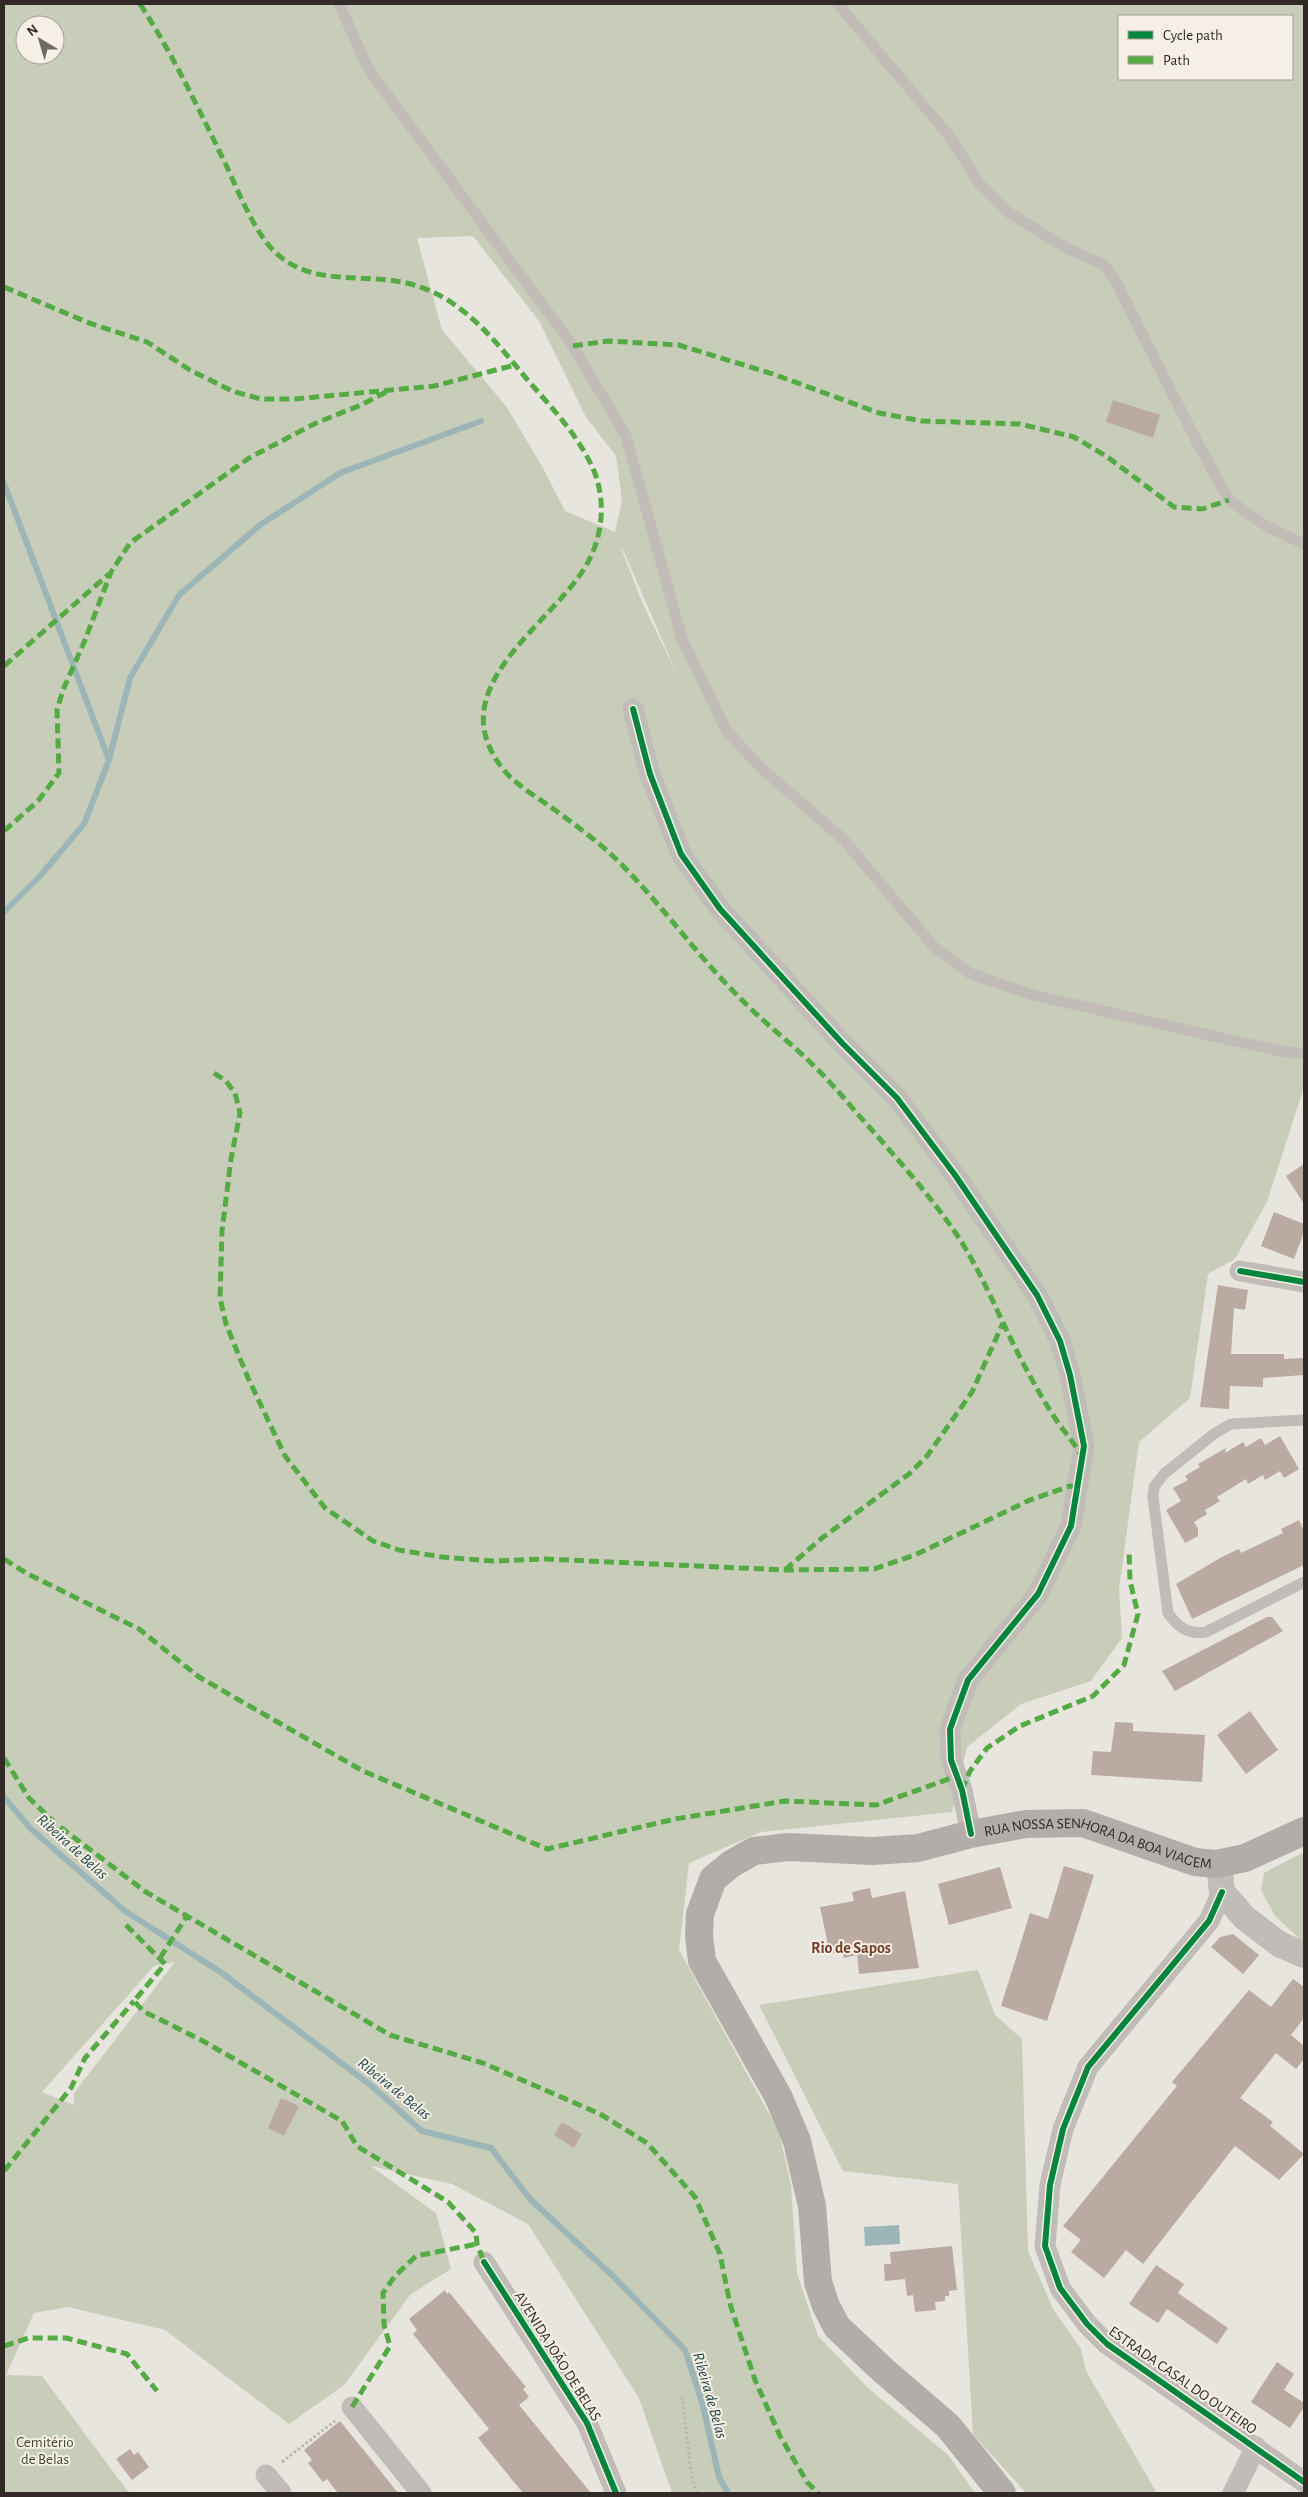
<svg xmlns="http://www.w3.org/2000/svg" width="1308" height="2497" font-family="'Alegreya Sans',sans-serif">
<rect width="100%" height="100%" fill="#e8e4de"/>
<path fill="#c8cdb9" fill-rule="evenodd" d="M4,4H1304V1087L1267,1202L1235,1259L1208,1274L1190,1398L1139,1442L1119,1589L1122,1638L1091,1681L1021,1704L967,1747L952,1812L761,1832L689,1863L679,1950L779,2132L791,2185L797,2273L818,2336L868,2388L948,2455L975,2493H672L639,2398L528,2224L452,2184L371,2166L436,2213L451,2269L411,2294L344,2385L289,2424L165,2330L68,2307L34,2313L6,2375L42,2376L129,2493H4ZM1119,16H1292V79H1119ZM25,25H55V55H25ZM473,236L539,321L586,417L616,456L622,500L615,532L565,511L543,468L506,406L442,330L417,238ZM622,550H623L678,676L642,602ZM175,1962L74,2093V2105L42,2092L154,1966Z
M1304,1852V1943L1275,1916L1261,1890L1264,1873Z
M978,1970L995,2015L1022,2039L1028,2251L1053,2309L1081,2349L1086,2371L1157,2493H1026L973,2434L958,2184L843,2171L759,2005Z"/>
<path fill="#9cb6b7" d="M899,2225L900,2244L865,2246L864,2227Z"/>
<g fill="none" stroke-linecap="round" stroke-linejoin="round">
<path stroke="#9cb6b7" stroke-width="6" d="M4,483L109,760
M4,912L41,875L84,824L109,760L130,678L179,595L260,525L340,473L481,421
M4,1797L30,1828L125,1911L222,1973L373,2087L422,2131L491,2148L530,2199L614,2277L685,2350L702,2402L719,2477L728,2493"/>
</g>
<path fill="#baaaa2" d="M1113,400L1160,415L1153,438L1106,422Z
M1304,1164V1204L1286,1176Z
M1274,1212L1304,1224V1232L1294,1259L1261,1246Z
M1218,1285L1248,1290L1245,1310L1234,1308L1231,1354H1284V1359L1304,1358V1375L1263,1378V1387L1230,1386L1229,1409L1200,1407Z
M1280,1436L1299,1469L1284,1478L1280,1471L1265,1480L1263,1475L1248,1484L1246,1479L1217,1497L1220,1501L1205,1510L1207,1514L1194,1522L1198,1529V1536L1185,1543L1166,1510L1181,1501L1173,1488L1188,1480L1185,1476L1200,1467L1198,1464L1226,1448L1225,1453L1243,1442L1246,1447L1261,1438L1265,1445Z
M1299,1520L1304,1531V1565L1192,1619L1176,1584L1222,1557L1239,1549L1241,1553L1283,1533L1281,1529Z
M1267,1617H1272L1283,1631L1175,1691L1162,1671Z
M1250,1711L1278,1750L1246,1774L1217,1735Z
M1115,1722L1133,1723V1731L1205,1735L1202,1782L1091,1775L1093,1751L1111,1752Z
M1064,1866L1094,1875L1047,2021L1001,2006L1030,1913L1048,1919Z
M1000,1867L1012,1908L949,1925L938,1884Z
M870,1888L872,1898L905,1891L919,1968L859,1974L857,1955L844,1958L842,1950L830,1954L820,1907L854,1901L852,1892Z
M1233,1934L1259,1955L1243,1974L1211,1947L1220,1937Z
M1293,1979L1304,1987V2018L1291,2035L1304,2046V2059L1296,2069L1276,2053L1240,2098L1273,2122L1270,2126L1304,2154L1279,2180L1235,2146L1143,2264L1126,2250L1104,2278L1071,2252L1081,2240L1063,2226L1177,2086L1172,2082L1249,1990L1271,2007Z
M281,2098L299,2106L284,2136L268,2128Z
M562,2122L582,2134L574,2148L554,2135Z
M952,2246L957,2290L949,2291V2296H945V2301L935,2302L936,2310L915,2312L913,2295L907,2296L905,2279L885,2281L884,2264H891L890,2252Z
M1156,2265L1184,2284L1178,2293L1228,2328L1217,2344L1167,2309L1158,2323L1129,2304Z
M445,2290L447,2294L449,2292L526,2387L523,2389L529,2397L519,2405L591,2493H523L478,2438L489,2429L413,2334L417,2330L409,2319Z
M1277,2362L1294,2374L1284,2390L1304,2403V2407L1290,2428L1251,2402Z
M340,2421L370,2458L398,2493H338L327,2479L323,2482L308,2463L312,2460L304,2450Z
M130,2449L134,2455L138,2452L149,2467L132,2480L116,2459Z"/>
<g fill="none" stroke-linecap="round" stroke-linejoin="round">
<path stroke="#bab5b0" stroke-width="3" stroke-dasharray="2.5 2.5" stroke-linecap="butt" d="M682,2397L692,2479L697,2493
M282,2462L336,2420
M808,2493L811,2488"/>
<path stroke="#c1bcb7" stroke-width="11" d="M339,4L369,70L573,346L626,436L682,639L726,730L759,766L844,840L935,948L971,974L1033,995L1279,1051L1304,1054
M838,4L950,137L979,183L1008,212L1068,249L1103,264L1114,278L1198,444L1229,500L1266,526L1304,544
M1304,1420L1231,1424L1215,1433L1164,1474L1154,1487L1153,1497L1168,1613C1178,1627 1188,1635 1206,1632L1304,1582"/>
<path stroke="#c1bcb7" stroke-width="21" d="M633,709L650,774L681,854L720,909L842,1043L897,1098L955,1175L1037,1295L1060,1341L1070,1375L1084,1446L1071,1526L1038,1594L968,1680L950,1729L951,1760L962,1790L971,1834
M1240,1271L1304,1282
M1222,1892L1209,1921L1088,2067L1063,2129L1050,2185L1045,2246L1060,2288L1087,2324L1107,2344L1304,2482
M484,2262L587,2423L616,2493
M352,2407L421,2493
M266,2475L281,2493
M1233,2493L1256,2447"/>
<path stroke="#c1bcb7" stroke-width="26" d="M1219,1864L1222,1892L1245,1918L1279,1944L1304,1955"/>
<path stroke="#b2ada8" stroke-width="28" id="s1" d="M1002,2493L948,2426L884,2371L837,2327L826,2306L818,2282L812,2206L797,2141L778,2096L702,1961L699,1936L700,1914L713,1879L731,1864L754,1851L788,1847L872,1851L918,1848L971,1834L1026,1824L1083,1823L1195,1862L1216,1864L1245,1858L1304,1831"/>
<path stroke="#54ab44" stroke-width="5" stroke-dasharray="10 5" stroke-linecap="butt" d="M140,4C174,56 200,112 227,167C239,193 255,233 275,252C313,289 367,271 414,285C466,300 498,345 531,384C554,410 580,438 594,471C606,501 603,535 587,564C552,625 438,688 503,769C515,784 532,794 548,805C574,824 601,843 624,867C667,911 702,962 747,1005C768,1026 791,1043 812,1064C833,1084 851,1107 871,1129C901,1163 932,1198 957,1235C986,1279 1003,1328 1029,1374C1038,1391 1048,1408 1059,1424C1067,1435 1075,1444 1081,1456
M4,287L89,323L147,342L190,370L232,391L261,399H295L434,386L515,365
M573,346L608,341L679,345L773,374L879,413L922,421L1020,424L1074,437L1106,456L1174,507L1202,509L1229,500
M4,666L109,574
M4,831L38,801L59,773L57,710L63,690L85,640L111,572L130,543L249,458L316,423L361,405L390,390
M214,1073L226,1081L235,1093L240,1113L231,1159L222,1231L220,1298L226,1324L248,1378L285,1456L325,1508L373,1541L399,1550L442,1557L493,1561L545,1559L785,1570L874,1569L915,1555L1030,1500L1070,1486L1078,1487
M4,1559L26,1573L139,1629L199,1677L363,1771L547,1849L675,1819L785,1801L876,1805L957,1776
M785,1570L822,1538L909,1474L927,1456L972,1392L1003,1323
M4,1758L29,1798L55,1823L146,1892L390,2035L483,2063L600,2114L647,2143L695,2197L720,2254L730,2304L755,2380L780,2436L807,2482L818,2493
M962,1790L970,1771L987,1748L1020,1726L1093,1696L1124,1665L1138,1614L1130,1581L1129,1550
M126,1925L165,1964L134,2001L143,2011L203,2041L342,2121L357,2146L448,2202L476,2233L477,2244L484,2262
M160,1958L187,1916
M4,2171L71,2088L85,2058L134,2001
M4,2346L28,2338H66L127,2354L157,2391
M352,2407L390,2346L384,2325L383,2293L395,2276L416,2256L477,2244"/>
<g stroke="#f6efe5" stroke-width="9">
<path id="cycleway" d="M633,709L650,774L681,854L720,909L842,1043L897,1098L955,1175L1037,1295L1060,1341L1070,1375L1084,1446L1071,1526L1038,1594L968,1680L950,1729L951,1760L962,1790L971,1834
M1240,1271L1304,1282
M1222,1892L1209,1921L1088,2067L1063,2129L1050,2185L1045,2246L1060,2288L1087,2324L1107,2344L1304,2482
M484,2262L587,2423L616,2493"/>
</g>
<use href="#cycleway" stroke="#00873e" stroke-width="6"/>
</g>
<g text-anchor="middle" stroke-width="4" stroke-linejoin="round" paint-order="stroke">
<g font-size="15" fill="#312a26" stroke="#f6efe5">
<text dy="5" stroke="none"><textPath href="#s1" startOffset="1115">RUA NOSSA SENHORA DA BOA VIAGEM</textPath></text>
<text transform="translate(558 2356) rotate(58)" y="5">AVENIDA JOÃO DE BELAS</text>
<text transform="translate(1183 2380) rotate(35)" y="5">ESTRADA CASAL DO OUTEIRO</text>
</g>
<g font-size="15" fill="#3f4c2e" stroke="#f6efe5">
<text x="45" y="2447">Cemitério<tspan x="45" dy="17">de Belas</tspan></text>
</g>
<g font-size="16" font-style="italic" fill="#22484c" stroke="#f6efe5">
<text transform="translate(73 1846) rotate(42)" y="6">Ribeira de Belas</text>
<text transform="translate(395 2088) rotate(39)" y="6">Ribeira de Belas</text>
<text transform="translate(711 2395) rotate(74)" y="6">Ribeira de Belas</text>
</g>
<g font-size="16" font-weight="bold" fill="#753f2a" stroke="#f6efe5">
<text x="851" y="1953">Rio de Sapos</text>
</g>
</g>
<rect width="1308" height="2497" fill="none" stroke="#312a26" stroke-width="10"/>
<rect x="1118" y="15" width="175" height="65" fill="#f6efe5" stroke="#a7a099"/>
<rect x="1128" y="31" width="25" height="8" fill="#00873e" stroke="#a7a099"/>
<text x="1163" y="40" font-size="15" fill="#312a26">Cycle path</text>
<rect x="1128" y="56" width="25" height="8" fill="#54ab44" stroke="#a7a099"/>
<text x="1163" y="65" font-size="15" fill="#312a26">Path</text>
<g transform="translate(40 40) rotate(322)"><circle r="24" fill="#f6efe5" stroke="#a7a099"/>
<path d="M0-4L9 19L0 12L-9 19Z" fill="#716b66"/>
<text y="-8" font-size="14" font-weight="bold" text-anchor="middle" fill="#312a26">N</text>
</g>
</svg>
